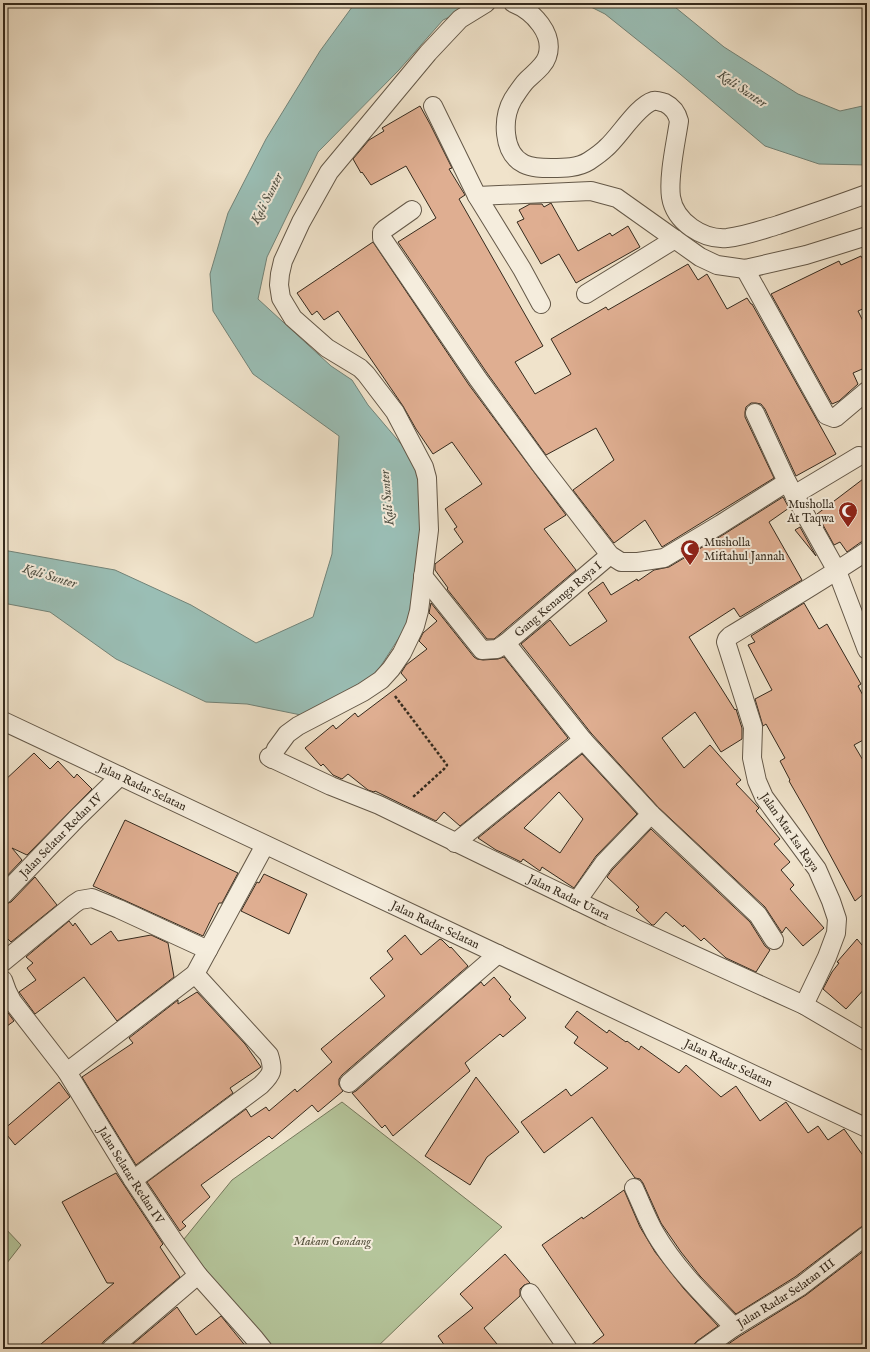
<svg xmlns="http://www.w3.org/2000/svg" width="870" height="1352" font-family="'IM FELL English',serif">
<rect width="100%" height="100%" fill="#f0e3cb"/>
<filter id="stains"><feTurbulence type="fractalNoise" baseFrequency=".005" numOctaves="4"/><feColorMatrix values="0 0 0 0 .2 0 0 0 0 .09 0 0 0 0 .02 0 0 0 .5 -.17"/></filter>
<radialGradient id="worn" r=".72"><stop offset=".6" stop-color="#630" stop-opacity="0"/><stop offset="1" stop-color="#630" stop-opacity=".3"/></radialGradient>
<path fill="#b5c59b" stroke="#75785c" d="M342,1102L502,1227L375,1349H273L180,1244L232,1180Z
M3,1226L21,1245L3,1268Z"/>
<path fill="#9abeb5" stroke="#728378" d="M355,3H480L443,20L399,70L318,152L267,257L258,299L331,366L352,380L368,405L424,471L415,613L371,681L301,715L247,704L206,702L116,659L50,612L3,603V550L115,570L191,605L256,643L313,617L332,554L339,436L253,374L213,311L210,274L228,213L266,139L320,51Z
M583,3H670L724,47L798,94L840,111L867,105V165L819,164L765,146L680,74L605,14Z"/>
<path fill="#dfae91" stroke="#352a1d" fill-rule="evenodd" d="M420,106L430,124L452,168L449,169L465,195L459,199L543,346L515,362L535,394L571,374L551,339L606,307L608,310L688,264L698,280L707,274L727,309L747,298L751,304H752L836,454L796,476L765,409L761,404L756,403H751L746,407L745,412V417L774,478L662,547L645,520L614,543L573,490L614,460L596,428L546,455L487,373L398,242L436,218L406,166L371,185L362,172L361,173L353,159L369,140L384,131L382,128Z
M551,203L578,251L610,233L612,236L628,226L640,247L576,283L559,254L541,264L517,222L524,219L519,210L530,204H542L544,207Z
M373,242L469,385L566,515L544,529L576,570L494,639H487L447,589L448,588L435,570V564L463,542L454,529L457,527L445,509L482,484L452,442L433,454L416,429L403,406L338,311L324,320L317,311L312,315L297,293Z
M861,256L867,267V307L858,311L867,329V367L853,373L858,384L839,401L832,404L771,294L839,261L841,265Z
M867,476V541L861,542L847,552L840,542L834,545L817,514Z
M783,497L789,508L769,522L802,580L740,617L734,608L689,637L735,710L736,709L742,728V739L721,752L695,712L662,738L684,768L710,745L741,780L736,784L759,808L756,811L780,839L774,844L790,862L781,870L794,885L790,889L824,928L803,946L786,927L782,933L765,907L658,807L591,733L521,644L550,620L570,646L607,621L588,593L603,582L611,595L637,579L638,581L654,570L669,567L726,533Z
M800,527L816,556L795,530Z
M431,603L474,657L477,659L483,660L498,659L504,657L568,738L460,826L444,812L436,821L375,791L374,792L368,790L348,774L342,779L333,775L323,764L321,766L305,748L333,725L336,729L355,713L358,717L407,680L401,673L406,665L427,649L419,641L423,633L437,621L429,613Z
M804,603L819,629L827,624L861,684L858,686L867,703V738L854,745L867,767V891L855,901L808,814L789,781L790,780L780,761L785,758L766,724L763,726L755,699L772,690L748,645L755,642L751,636Z
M34,753L50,769L58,761L74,778L77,774L92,789L27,855L12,848L22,860L3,880V782Z
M582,754L637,814L596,856L574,888L542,867L540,871L523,859L521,862L505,854L496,850L478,838ZM559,792L583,819L560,853L524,828Z
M125,820L238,873L222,903H219L203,936L93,886Z
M651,829L750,922L765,946L770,950L756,972L726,958L704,938L701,941L684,925L683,927L666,912L654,925H652L636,910L639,907L607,877L612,870Z
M264,874L307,894L289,934L241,911L257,882L259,883Z
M35,877L57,905L11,942L3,934V905L11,902Z
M69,921L73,926L75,923L91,945L111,931L118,941L151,935L168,943L174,977L117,1021L84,977L35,1014L19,992L36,980L27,968L33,963L26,957Z
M405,935L421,955L440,939L442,940L450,948L451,947L468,966L342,1075L339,1079V1085L343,1091L318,1112L312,1105L272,1139L269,1136L201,1185L210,1197L182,1222L186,1226L180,1231L147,1182L246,1109L251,1117L266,1107L269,1111L295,1089L297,1092L332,1062L321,1049L385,996L370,978L393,959L387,951Z
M857,939L867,951V986L846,1009L823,989L832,972L839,963L837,962Z
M494,977L511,997L509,999L526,1018L503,1037L500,1034L465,1063L470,1071L393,1136L385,1125L382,1128L352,1093L356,1091L481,982L484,986Z
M197,992L245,1044L261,1067L230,1088L233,1093L136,1165L82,1077L133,1043L129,1038L178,1000V1004Z
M3,1006L14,1021L3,1029Z
M577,1011L607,1033L609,1030L626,1042L627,1041L639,1050L641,1046L679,1073L686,1065L721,1097L736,1086L760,1121L786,1102L808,1133L818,1126L828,1140L844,1129L867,1161V1225L861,1227L795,1277L736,1314L700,1276L681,1252L661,1223L643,1183L640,1179L635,1178L592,1117L544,1153L521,1122L566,1089L571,1096L608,1068L574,1043L578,1037L565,1027Z
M476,1077L519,1132L487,1157L470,1185L425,1156Z
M59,1082L70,1097L15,1145L3,1130Z
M116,1173L163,1244L160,1247L180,1277L104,1341L101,1345V1349H35L114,1283H107L62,1202Z
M624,1190L640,1227L655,1252L684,1289L718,1326L697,1341L694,1344L693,1349H586L604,1335L542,1245L582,1217L583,1219Z
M865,1250L867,1252V1349H721L740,1336L806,1295Z
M505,1254L530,1283L524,1285L520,1289V1296L484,1328L501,1349H447L438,1336L473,1308L460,1294Z
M177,1307L196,1335L221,1316L248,1349H127Z"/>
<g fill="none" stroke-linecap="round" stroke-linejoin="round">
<g stroke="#645848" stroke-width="20">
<g id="minor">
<path d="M513,3C533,11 555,34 547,57C544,66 534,73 527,80C522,85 517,93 513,99C502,118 502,153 524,164C532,168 542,168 551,168C564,168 578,168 589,161C595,157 601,153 606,148C619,137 637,106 653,101C657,100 661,102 665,103C673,107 677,113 679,121C676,142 668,176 671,197C675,222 703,240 727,238C745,236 761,230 778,225C808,215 837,205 867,194"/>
<path d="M433,106L477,196L522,269L541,304"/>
<path d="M477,196L591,191L617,198L700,257L717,265L745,269L806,255L867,236"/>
<path d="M412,210L385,229L382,232V238L478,379L540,464L610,555L621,562H638L664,558L721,524L787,482"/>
<path d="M745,269L826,415L834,418L836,417L867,391"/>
<path d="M586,294L675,239"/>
<path d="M755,413L787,482L837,571L867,650"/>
<path d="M794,495L859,456"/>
<path d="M423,576L482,650L497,649L506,643L583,740L651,814L758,915L774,940"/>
<path id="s1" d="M506,643L610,555"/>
<path id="s2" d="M3,721L867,1128"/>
<path id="s3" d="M269,757L331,786L379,805L610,917L804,1005L867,1042"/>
<path d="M272,759L276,749L287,734L298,726L363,692L381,680L391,669L402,653L415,626L419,611L429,530L427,478L424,467L395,412L366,374L360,368L327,348L293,318L281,298L279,285L280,274L283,261L301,222L329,172L428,53L460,19L486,3"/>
<path d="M455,843L583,740"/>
<path id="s4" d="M3,895L77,818L120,776"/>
<path d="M577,901L604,863L651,814"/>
<path d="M3,962L74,904L80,900L92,898L119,909L208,950"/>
<path id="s5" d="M3,980L7,991L12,1001L67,1072L133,1180L173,1240L198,1275L111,1349"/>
<path d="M804,1005L827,957L836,933L837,919L831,901L817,869L764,797L757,781L752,758L753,727L726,642L727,639L730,636C776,608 822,581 867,551"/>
<path d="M67,1072L195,974L265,845"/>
<path d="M349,1083L498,954"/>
<path d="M133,1180L261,1085C272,1074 274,1071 269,1055L195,974"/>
<path d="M634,1188C641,1203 647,1219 655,1233C676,1269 706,1298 734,1327"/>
<path d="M198,1275L255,1339L263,1349"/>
<path d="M530,1293L568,1349"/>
<path id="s6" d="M703,1349L734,1327L801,1286L867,1235"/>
</g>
</g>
<path stroke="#352a1d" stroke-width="2.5" stroke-dasharray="3 2" stroke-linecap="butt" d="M395,696L447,765L444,769L412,798"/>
<use href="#minor" stroke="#f5eddd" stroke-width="18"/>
</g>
<defs>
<g id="mosque-pin" transform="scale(1)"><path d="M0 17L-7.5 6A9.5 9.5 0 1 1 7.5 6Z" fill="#8f2418" stroke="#f5eddd"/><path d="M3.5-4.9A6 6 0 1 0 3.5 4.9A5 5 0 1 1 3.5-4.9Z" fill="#fff"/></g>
</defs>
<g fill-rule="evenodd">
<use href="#mosque-pin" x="848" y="511"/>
<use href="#mosque-pin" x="690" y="549"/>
</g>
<g text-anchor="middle" stroke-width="4" stroke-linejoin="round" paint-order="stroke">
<g font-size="12" fill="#352a1d" stroke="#f5eddd" text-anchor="end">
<text x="834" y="508">Musholla<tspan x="834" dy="14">At Taqwa</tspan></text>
<text x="704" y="546" text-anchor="start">Musholla<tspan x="704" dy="14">Miftahul Jannah</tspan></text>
</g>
<g font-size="12" fill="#352a1d" stroke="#f5eddd">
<text dy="4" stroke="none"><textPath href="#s1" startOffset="68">Gang Kenanga Raya I</textPath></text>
<text dy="4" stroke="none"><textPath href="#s2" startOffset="154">Jalan Radar Selatan</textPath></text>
<text transform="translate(790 832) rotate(55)" y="4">Jalan Mar Isa Raya</text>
<text dy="4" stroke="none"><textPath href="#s4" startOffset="83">Jalan Selatar Redan IV</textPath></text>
<text dy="4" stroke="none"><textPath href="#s3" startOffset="331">Jalan Radar Utara</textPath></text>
<text dy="4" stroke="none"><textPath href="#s2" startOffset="478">Jalan Radar Selatan</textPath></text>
<text dy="4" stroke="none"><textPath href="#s2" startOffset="802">Jalan Radar Selatan</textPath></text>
<text dy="4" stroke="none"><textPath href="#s5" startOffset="234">Jalan Selatar Redan IV</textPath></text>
<text dy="4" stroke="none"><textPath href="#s6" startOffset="100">Jalan Radar Selatan III</textPath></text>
</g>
<g font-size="12" font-style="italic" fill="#55513c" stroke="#f5eddd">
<text x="332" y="1245">Makam Gondang</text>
</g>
<g font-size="13" font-style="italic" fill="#4e4f43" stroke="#f5eddd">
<text transform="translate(743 88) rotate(34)" y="5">Kali Sunter</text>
<text transform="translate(266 198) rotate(-63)" y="5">Kali Sunter</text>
<text transform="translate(386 498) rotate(-95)" y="5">Kali Sunter</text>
<text transform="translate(50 575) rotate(17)" y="5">Kali Sunter</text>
</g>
</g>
<rect width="870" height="1352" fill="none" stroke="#f0e3cb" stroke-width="16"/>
<rect x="4" y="4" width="862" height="1344" fill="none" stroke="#352a1d" stroke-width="2"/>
<rect x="8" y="8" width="854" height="1336" fill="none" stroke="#352a1d"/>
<rect width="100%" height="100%" filter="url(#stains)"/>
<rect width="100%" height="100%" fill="url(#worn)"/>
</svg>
